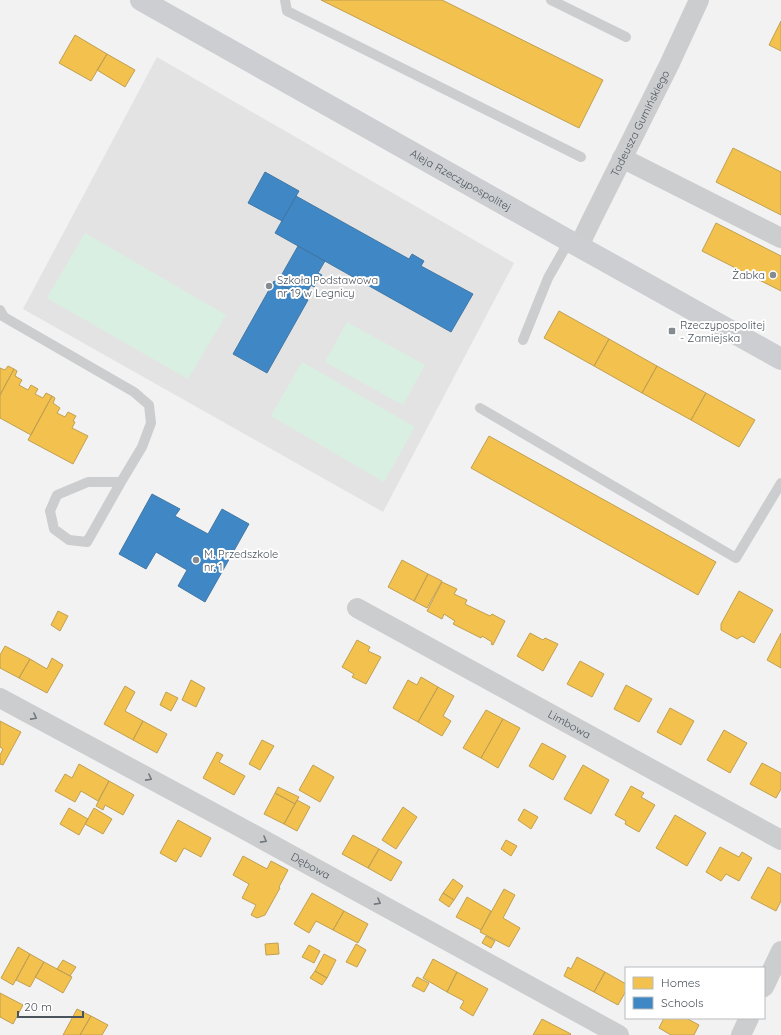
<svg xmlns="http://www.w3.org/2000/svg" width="781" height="1035" font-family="Quicksand,sans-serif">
<rect width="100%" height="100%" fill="#f2f2f2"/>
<path fill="#e4e3e3" d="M157,57L514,263L383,512L23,309Z"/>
<path fill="#d9efe2" d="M85,233L226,315L188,379L47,298Z
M347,322L425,365L403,405L325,362Z
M302,362L415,427L384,482L271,416Z"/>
<path fill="#f2c14e" stroke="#c0a052" d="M321,0H442L603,80L579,128Z
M781,21V51L769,45Z
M75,35L107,54L91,81L59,63Z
M107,54L135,70L125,87L97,70Z
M733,148L781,172V215L716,182Z
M716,223L781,256V291L702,251Z
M559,311L609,339L594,366L544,338Z
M609,339L657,366L642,393L594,366Z
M8,366L14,369L0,395V368L5,370Z
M657,366L706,393L691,420L642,393Z
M14,369L17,371L15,376L22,380L19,385L28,390L31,385L38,389L35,394L43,398L46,393L52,396L31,435L0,418V395Z
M706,393L755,420L739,447L691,420Z
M52,396L55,398L53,403L60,408L57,413L65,417L68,412L76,416L73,421L75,422L72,428L88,436L73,464L28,440Z
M489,436L716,562L698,595L471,468Z
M402,560L428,574L414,601L388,587Z
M428,574L442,581L427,608L414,601Z
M442,582L457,589L454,594L467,600L465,604L490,616L492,614L505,621L493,645L491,644L492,642L482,636L481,638L453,624L455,621L444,614L442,619L427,611Z
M739,591L773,610L754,643L742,636L737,639L721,630V624Z
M58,611L68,616L60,631L51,625Z
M530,633L543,640L545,638L558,644L543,671L517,656Z
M781,633V668L767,660Z
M357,640L370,647L368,651L381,657L366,684L352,677L354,674L342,667Z
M5,646L30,659L19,678L0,668V655Z
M52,658L63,665L47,693L19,678L30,659L47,669Z
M580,661L604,674L592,697L567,684Z
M421,677L438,687L418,722L393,708L408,680L417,685Z
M191,680L205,688L196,707L182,700Z
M626,685L652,699L639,722L614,709Z
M125,686L135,692L125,711L143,721L133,740L104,724Z
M438,687L454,696L443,716L451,721L442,736L418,722Z
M166,692L178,698L171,711L160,705Z
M670,708L694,721L681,745L657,732Z
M486,710L503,719L481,758L463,748Z
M503,719L520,728L498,768L481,758Z
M0,721L21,732L3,765L0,764V755L3,749L0,747Z
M143,721L167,734L157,753L133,740Z
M724,730L747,743L730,773L707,760Z
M262,740L274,746L260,770L249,764Z
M542,743L566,756L553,780L529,766Z
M217,752L223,755L219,762L245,776L234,795L203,778Z
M762,763L781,773V789L776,798L750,784Z
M79,764L109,781L98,801L81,791L75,802L55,791L65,774L72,778Z
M313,765L334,777L320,802L299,790Z
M583,765L609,780L591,814L564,799Z
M109,781L134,795L123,815L105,805L103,810L96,806Z
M631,786L644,793L641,797L655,805L639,832L625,824L626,821L615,815Z
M278,787L299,797L295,804L275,793Z
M275,793L295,804L284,824L264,814Z
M297,800L310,807L297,831L284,824Z
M403,807L417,817L396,849L382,840Z
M69,808L88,819L79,835L60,824Z
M94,808L112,819L103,834L85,824Z
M524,809L538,817L531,829L518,820Z
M675,815L706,833L687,866L656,848Z
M178,820L211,838L201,857L184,848L176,862L160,853Z
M353,835L379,849L368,868L342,854Z
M506,840L517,846L511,856L501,849Z
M720,847L739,857L742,852L752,858L739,881L726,874L721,881L706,872Z
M379,849L402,862L391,881L368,868Z
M243,856L267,869L271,861L288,870L279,887L280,888L265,915L257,918L251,915L256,905L242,898L249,884L233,875Z
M768,867L781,874V901L776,911L751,898Z
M453,879L463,886L454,900L443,893Z
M504,889L515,895L503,918L520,928L509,947L480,932Z
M312,893L344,911L333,930L316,921L309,933L294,924Z
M443,893L454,900L449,907L439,900Z
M467,897L491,911L481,930L456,917Z
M344,911L368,924L358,943L333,930Z
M486,936L495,941L491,948L482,943Z
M278,943L279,954L266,955L265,944Z
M356,944L366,950L357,967L346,962Z
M309,945L320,951L314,963L302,957Z
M18,947L30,954L13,985L1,978Z
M30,954L44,962L30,987L16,980Z
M324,954L336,960L327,978L315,971Z
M577,957L605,972L594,992L564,976L568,967L571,969Z
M433,959L457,972L447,992L423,978Z
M63,960L76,967L70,976L57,969Z
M44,962L72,977L63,993L35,977Z
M315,971L327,978L322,985L310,978Z
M457,972L488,989L473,1016L460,1008L464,1001L447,992Z
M605,972L626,984V991L618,1005L594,992Z
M417,977L429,983L424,992L412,986Z
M0,993L23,1005L13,1024L0,1017Z
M77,1009L91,1016L80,1035H63Z
M91,1016L108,1025L102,1035H80Z
M664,1018H686L699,1025L694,1035H671L659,1028Z
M542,1019L571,1034L570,1035H533Z"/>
<path fill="#3f88c5" stroke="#4278a6" d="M265,172L299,191L282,221L248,203Z
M296,196L409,259L412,254L424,261L421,266L473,294L451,332L275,233Z
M298,246L325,261L318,273L322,275L314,287L311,285L304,298L277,283Z
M274,281L308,300L267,373L233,354Z
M152,494L180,509L175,516L208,534L222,509L249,524L205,602L178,586L187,570L156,552L146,569L119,554Z"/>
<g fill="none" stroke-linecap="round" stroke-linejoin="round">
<path stroke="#cccdcf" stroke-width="10" d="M285,0L287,11L581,157
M551,0L626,37
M0,310L4,317L134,392L149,405L151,423L142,447L121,482H88L57,495L50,511L54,529L69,540L87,542L121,482
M523,340L548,278L569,241
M480,408L736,558L781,483"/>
<g stroke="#cccdcf" stroke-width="20">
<path d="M622,158L781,238"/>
<path id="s1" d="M579,246L591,221L669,65L699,0"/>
<path id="s2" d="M357,608L781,840"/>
<path id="s3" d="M0,698L238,826L619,1035"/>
<path d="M764,987L781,951"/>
<path d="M741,1035L749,1018"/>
</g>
<path stroke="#ccced1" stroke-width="22" id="s4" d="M141,0L564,238L781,359"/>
</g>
<defs><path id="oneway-chevron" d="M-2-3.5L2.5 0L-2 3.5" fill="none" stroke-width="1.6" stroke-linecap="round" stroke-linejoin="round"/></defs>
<g stroke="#71787f">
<use href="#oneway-chevron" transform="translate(34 717) rotate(28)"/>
<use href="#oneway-chevron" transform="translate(149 778) rotate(28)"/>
<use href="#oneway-chevron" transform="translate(264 840) rotate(29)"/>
<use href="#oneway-chevron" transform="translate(378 902) rotate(29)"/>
</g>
<g fill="#858b91" stroke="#fff" stroke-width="1.5">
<circle cx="773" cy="275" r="4"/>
<circle cx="269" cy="286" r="4"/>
<rect x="668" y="327" width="8" height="8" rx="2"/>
<circle cx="196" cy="560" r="4"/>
</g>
<g text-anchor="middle" stroke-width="4" stroke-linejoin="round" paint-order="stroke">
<g font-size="11" fill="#4a545d" stroke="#fff">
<text dy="4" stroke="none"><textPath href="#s1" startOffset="137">Tadeusza Gumińskiego</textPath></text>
<text dy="4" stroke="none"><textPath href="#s4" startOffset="367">Aleja Rzeczypospolitej</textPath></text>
<text dy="4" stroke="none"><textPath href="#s2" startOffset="242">Limbowa</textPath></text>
<text dy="4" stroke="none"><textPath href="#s3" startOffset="353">Dębowa</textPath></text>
</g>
<g font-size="11" fill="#4a545d" stroke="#fff" text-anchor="start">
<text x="765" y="279" text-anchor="end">Żabka</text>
<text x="277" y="284">Szkoła Podstawowa<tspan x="277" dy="13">nr 19 w Legnicy</tspan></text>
<text x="680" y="329">Rzeczypospolitej<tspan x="680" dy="13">- Zamiejska</tspan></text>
<text x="204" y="558">M. Przedszkole<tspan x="204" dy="13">nr. 1</tspan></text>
</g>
</g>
<rect x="625" y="967" width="140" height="52" fill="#ffffff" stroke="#b7bbbe"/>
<rect x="633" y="977" width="20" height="12" fill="#f2c14e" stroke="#b7bbbe"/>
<text x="661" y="987" font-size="12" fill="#4a545d">Homes</text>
<rect x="633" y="997" width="20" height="12" fill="#3f88c5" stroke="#b7bbbe"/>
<text x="661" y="1007" font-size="12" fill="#4a545d">Schools</text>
<path d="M18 1011v6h65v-6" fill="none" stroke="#4a545d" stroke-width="2"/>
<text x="24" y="1011" font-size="12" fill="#4a545d" stroke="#ffffff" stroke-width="3" paint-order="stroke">20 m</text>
</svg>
